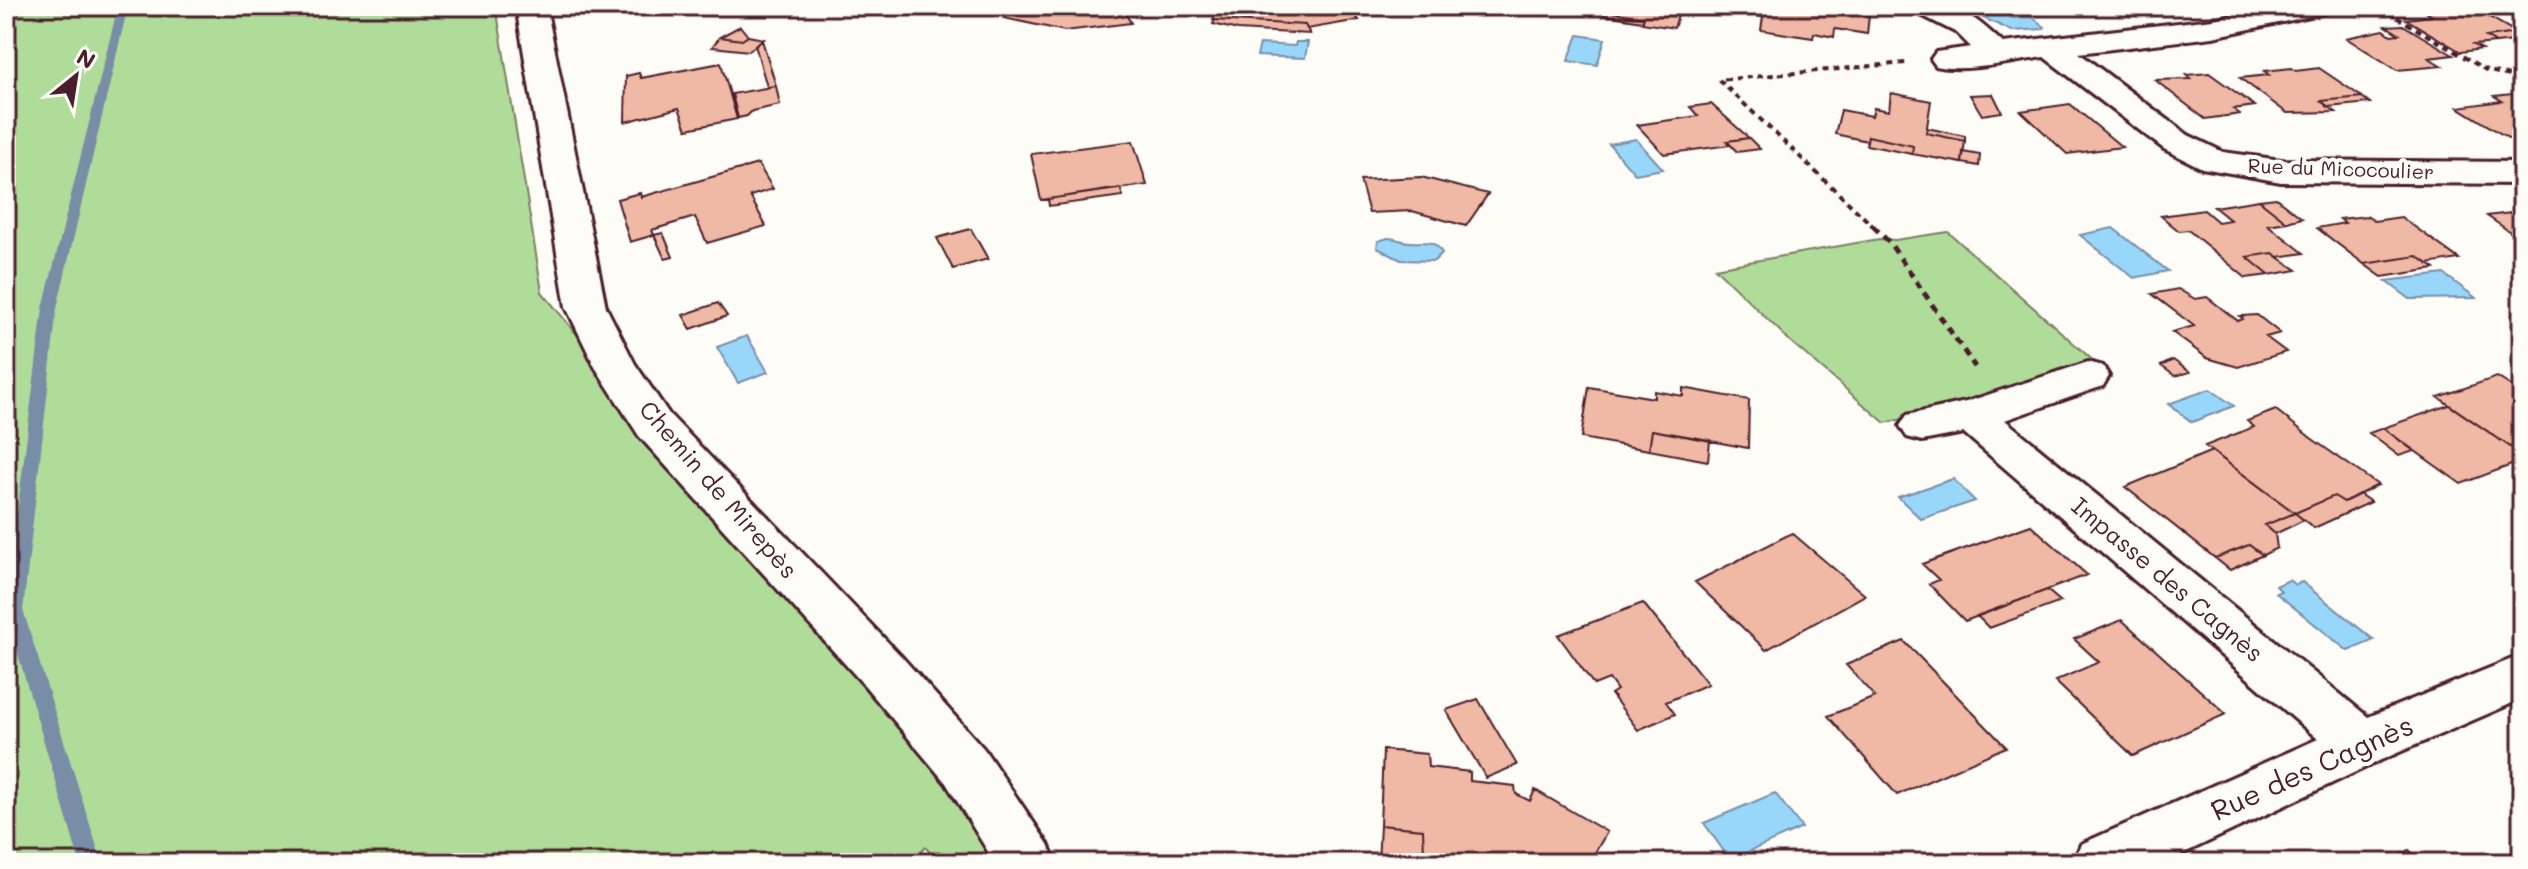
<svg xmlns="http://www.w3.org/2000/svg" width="2528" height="869" font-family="Mali,sans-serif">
<rect width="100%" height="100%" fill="#fdfcf7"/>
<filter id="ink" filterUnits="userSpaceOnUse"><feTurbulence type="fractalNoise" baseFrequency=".0125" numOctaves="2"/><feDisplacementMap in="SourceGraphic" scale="16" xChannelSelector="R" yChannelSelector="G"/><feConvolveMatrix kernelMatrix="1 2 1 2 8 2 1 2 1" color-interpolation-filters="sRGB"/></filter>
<g filter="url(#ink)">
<path fill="#b0dc9a" stroke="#7d7e62" stroke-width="2" d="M6,6H496L542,292L825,636L884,698L961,804L995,863H940L925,847L911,863H10L6,829Z
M1948,232L2096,363L1960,406L1885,423L1791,342L1715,268L1879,239L1895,240Z"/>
<path fill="#99d7fa" stroke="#798da7" stroke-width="2" d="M1995,9L2013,18L2032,17L2045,27L2043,29L2012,31L1979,16Z
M1578,35L1605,39L1597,65L1568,61Z
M1296,42H1308L1305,58L1257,56L1260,44L1295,46Z
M1636,139L1663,169L1635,174L1609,144Z
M2113,228L2168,271L2134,278L2080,235Z
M1388,238C1396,238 1402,242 1410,242C1424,244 1433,237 1442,253L1434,261L1401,260L1377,248L1378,241Z
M2444,274L2476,298L2410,299L2386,281Z
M747,336L768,372L738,383L717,347Z
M2210,389L2234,406L2192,422L2168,404Z
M1953,479L1975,501L1921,519L1898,497Z
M2289,580L2295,585L2302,582L2374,640L2348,651L2276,593L2281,591L2276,586Z
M1775,793L1802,828L1730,860L1704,823Z"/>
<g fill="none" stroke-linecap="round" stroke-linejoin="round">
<path fill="#798da7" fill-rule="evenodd" d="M118,6H128L57,308L23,610L102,863H80L6,614V602L43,308Z"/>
</g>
<path fill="#f0b9a5" stroke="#4a1f2b" stroke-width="2" d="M1020,6H1121L1131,23L1065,31L1004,18Z
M1219,6H1347L1359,20L1307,29L1305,25L1213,20Z
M1606,6H1681V7L1674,28L1642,23L1644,17L1605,11Z
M1719,6H1838L1837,9L1869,15L1867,34L1835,29L1834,37L1814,33L1813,38L1761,30L1763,17L1718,10Z
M2428,6H2448L2455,10L2472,7L2517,33L2486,37L2496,43L2474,45L2482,49L2461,52L2406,19L2432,16L2426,12L2436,11Z
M1605,11L1644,17L1643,21L1604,15Z
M1215,20L1305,25L1310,34L1238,30L1213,24Z
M2403,25L2453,55L2429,58L2442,66L2397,70L2346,38L2384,30L2391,35L2399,34L2386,26Z
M740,26L748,36L742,40L720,37Z
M2517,33L2522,35V40L2496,43L2486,37Z
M748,36L764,39L749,51L712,47L720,37L742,40Z
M762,40L776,86L767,87L755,45Z
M721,63L737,119L687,129L679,108L625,122L626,76L639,73L641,78Z
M2292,68L2296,71L2319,68L2362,97L2321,101L2336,112L2287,113L2240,78L2269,75L2264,71Z
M2209,73L2255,106L2233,109L2240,114L2205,119L2155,80L2191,79L2186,75Z
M776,86L780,105L752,111L747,116L738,118L732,94Z
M1891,93L1931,101L1926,133L1965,141L1962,163L1912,154L1913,146L1868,136L1867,141L1835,134L1841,110L1872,116L1874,108L1889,111Z
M2522,93V137L2508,138L2458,107L2502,101L2494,96Z
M1993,94L2002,112L1982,115L1970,95Z
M2362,97L2370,103L2328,107L2321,101Z
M1711,104L1749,138L1727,141L1730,145L1664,154L1637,125L1698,116L1690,107Z
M2070,104L2122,147L2067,154L2021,111Z
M1927,128L1965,136V141L1926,133Z
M1868,136L1913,146L1912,154L1866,145Z
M1749,138L1760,149L1737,152L1727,141Z
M1133,141L1147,185L1041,200L1031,154Z
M1963,152L1980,155L1979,166L1962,163Z
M758,164L773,189L750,196L766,226L707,243L695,217L652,230L654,235L630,242L617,199L640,193L641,197Z
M1421,177L1488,194L1466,226L1412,211L1369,213L1360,180Z
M1120,188L1123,196L1049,206L1048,199Z
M2276,198L2302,218L2287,222L2259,200Z
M2259,200L2287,222L2268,225L2304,253L2278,257L2273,253L2247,257L2269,275L2246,278L2188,230L2179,231L2161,216L2204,210L2218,222L2230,220L2214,207Z
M2519,212L2522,214V240L2487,216Z
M2367,216L2374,221L2401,217L2459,259L2428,264L2417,256L2364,264L2317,228L2345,223L2340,219Z
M971,229L988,259L953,269L937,238Z
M663,233L673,257L665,259L654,235Z
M2273,253L2278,257L2297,270L2269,275L2247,257Z
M2417,256L2435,269L2382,277L2364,264Z
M2178,289L2195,299L2207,297L2238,321L2243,319L2240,316L2257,315L2280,333L2266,337L2286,352L2238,367L2207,358L2172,332L2194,326L2152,294Z
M718,303L727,316L691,329L683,315Z
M2173,360L2190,372L2175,376L2161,366Z
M2497,377L2522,393V455L2438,397Z
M1589,387L1654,398V391L1683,396V388L1749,400L1748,448L1652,430L1649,450L1581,438Z
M2449,405L2522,455V461L2461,484L2383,428Z
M2276,410L2311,438L2378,485L2344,502L2334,496L2295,513L2205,446L2254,427L2247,421Z
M2383,428L2414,451L2399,456L2369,433Z
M1652,430L1710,440L1708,461L1649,450Z
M2212,451L2295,513L2265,525L2275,534L2277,548L2263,555L2249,545L2215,558L2125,487Z
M2359,494L2371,502L2314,528L2295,513L2334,496L2344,502Z
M2295,513L2304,520L2275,534L2265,525Z
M2031,525L2087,575L1965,621L1929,584L1939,580L1922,564Z
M1792,533L1865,595L1766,650L1695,582Z
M2249,545L2263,555L2230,570L2215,558Z
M2047,590L2061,602L1989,628L1977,616Z
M1643,603L1708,684L1666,702L1675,714L1638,730L1611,694L1617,690L1609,679L1594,685L1558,635Z
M2122,620L2226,714L2133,756L2055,681L2099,662L2074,639Z
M1904,641L2006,747L1897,795L1828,716L1875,697L1846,665Z
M1478,699L1517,765L1486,778L1446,710Z
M1383,750L1427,754L1428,767L1470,772V781L1515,786L1516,794L1530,801L1535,790L1607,832L1589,863H1509L1424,854L1423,829L1380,825Z
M1380,825L1423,829L1424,854L1509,863H1378Z
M2409,850L2423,863H2384Z"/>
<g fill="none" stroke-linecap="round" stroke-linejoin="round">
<g stroke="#4a1f2b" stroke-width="6">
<path id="minor" d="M516,6H546L606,307L635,364L669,414L901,656L984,749L1048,844L1056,863H995L946,783L865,686L639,436L595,367L566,307Z
M1911,6C1960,6 1967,10 2003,43L2213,19L2275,6H2333L2329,12L2213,37L2079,53L2188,135L2223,152L2281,160L2522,162V184L2281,182L2202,168L2164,149L2044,57C2013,61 1966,73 1936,66L1931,59L1936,52L1971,47L1957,33L1915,12Z
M2088,362L2103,366L2109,376L2103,386L2005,420L2368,717L2522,655V699L2381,760L2163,863H2073L2081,844L2318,739L1964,433L1922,441L1907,437L1900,426L1907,415L1966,402Z"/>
</g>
<path stroke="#4a1f2b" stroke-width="4" stroke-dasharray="6 5" stroke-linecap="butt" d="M2378,6L2486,70L2522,79
M1875,228L1719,80L1906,63"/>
<path stroke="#4a1f2b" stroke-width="5" stroke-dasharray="8 6" stroke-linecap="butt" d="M1873,226L1889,242L1975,367"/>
<use href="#minor" fill="#fdfcf7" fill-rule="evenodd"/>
</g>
</g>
<g text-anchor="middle" stroke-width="8" stroke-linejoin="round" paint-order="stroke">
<g font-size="20" fill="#4a1f2b" stroke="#fdfcf7">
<text transform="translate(2341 169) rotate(2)" y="7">Rue du Micocoulier</text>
</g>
<g font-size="24" fill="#4a1f2b" stroke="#fdfcf7">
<text transform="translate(718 490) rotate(49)" y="8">Chemin de Mirepès</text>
<text transform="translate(2167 580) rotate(40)" y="8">Impasse des Cagnès</text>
</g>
<g font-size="28" fill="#4a1f2b" stroke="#fdfcf7">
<text transform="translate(2312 768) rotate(-24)" y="10">Rue des Cagnès</text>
</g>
</g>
<rect width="2528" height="869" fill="none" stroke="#fdfcf7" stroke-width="32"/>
<rect x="16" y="16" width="2496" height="837" fill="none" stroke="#4a1f2b" stroke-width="3" filter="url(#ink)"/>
<g transform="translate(76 76) rotate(30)" stroke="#fdfcf7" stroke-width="6" paint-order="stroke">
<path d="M0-6L14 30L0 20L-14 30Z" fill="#4a1f2b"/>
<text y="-12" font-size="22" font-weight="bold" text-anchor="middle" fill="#4a1f2b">N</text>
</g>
</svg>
